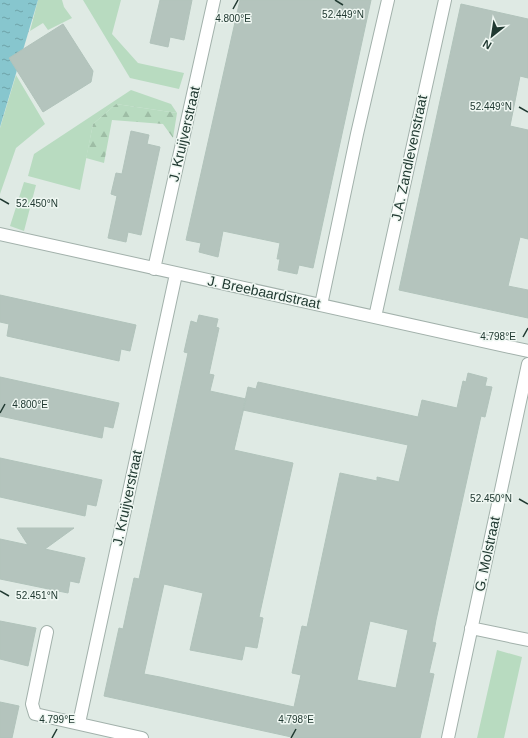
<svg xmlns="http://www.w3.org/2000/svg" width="528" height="738" font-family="Arial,sans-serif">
<defs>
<pattern id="forest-firs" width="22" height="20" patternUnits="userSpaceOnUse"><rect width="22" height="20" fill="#b8dbc0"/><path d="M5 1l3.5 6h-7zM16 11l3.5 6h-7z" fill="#9ebda5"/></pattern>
<pattern id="water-ripples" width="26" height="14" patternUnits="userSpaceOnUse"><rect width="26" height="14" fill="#87c6ce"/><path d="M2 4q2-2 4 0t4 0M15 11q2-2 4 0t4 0" fill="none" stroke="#6ea2a8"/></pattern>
</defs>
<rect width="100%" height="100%" fill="#dfeae4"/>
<path fill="#b8dbc0" d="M38,0H62L64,7L72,18L48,30L43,23L30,31Z
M83,0H121L112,34L138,63L184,73L179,89L130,78Z
M16,75L45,124L16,148L0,194V128Z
M131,90L171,104L177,113L116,104L93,124L80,190L28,176L34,154Z
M24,182L36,185L24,231L10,226Z
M497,650L522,657L504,738H477Z"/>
<path fill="url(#forest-firs)" d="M116,104L177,113L173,138L163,124L112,120L104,163L86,158L93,124Z"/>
<path fill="url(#water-ripples)" d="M0,0H38L0,127Z"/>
<path fill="#b4c4bd" stroke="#b1c3bb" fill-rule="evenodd" d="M160,0H192L184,40L170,37L168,47L150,43Z
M240,0H371L313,268L299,265L297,274L278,270L280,259H277L280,243L223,231L218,257L199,252L201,243L186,240Z
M461,4L528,19V78L520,76L510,126L528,130V239L520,237L508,286L528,290V318L399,290Z
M63,24L93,71L91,82L43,112L9,58Z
M131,131L149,135L147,144L160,147L141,235L128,232L126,242L108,238L117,196L111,194L116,173L122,174Z
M0,295L136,325L130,351L121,349L119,361L7,336L9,324L0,322Z
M199,315L218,319L216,327L219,328L209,374L214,375L210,391L246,399L234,450L293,463L259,617L263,618L257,648L245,646L242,660L190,650L203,593L164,584L144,674L160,677L294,707L301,675L292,673L302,626L307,627L340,473L377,481V477L399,482L408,445L243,410L248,387L256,389L258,382L418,417L422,400L457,408L463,381L466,382L468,373L487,378L485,386L492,387L485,417L481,416L436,620L432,642L436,643L429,673L434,674L420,738H296L104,696L119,628L123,629L134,578L139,579L188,353L184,352L191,321L197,323ZM370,621L408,630L396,688L357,680Z
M0,377L119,403L113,428L104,426L102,438L0,416Z
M0,458L102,480L96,506L87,504L85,516L0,497Z
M17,528H74L45,549L85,558L79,583L70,581L68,593L0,579V539L28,545Z
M0,621L36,628L28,666L0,659Z
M0,702L19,706L12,738H0Z"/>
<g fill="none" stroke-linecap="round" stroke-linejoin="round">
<g stroke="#a2b1ab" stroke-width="14">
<path id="minor" d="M0,234L528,351
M154,269L214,0
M321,305L357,134L388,0
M375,317L445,0
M471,628L528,640
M47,632L32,704L35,714L142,738
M79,723L176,274
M448,738L528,364"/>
</g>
<use href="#minor" stroke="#fff" stroke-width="12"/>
</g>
<path fill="none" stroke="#203931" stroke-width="1.5" d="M335,0L343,5M233,9L238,0M519,107L528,112M0,199L9,204M523,337L528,328M0,413L5,404M519,499L528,504M0,591L9,596M52,738L57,729M291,738L296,729"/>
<g text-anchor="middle" stroke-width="3" stroke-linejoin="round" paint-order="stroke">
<g font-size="14" fill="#203931" stroke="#eff7f2">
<text transform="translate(184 134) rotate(-77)" y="5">J. Kruijverstraat</text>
<text transform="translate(409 158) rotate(-78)" y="5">J.A. Zandlevenstraat</text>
<text transform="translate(264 292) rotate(12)" y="5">J. Breebaardstraat</text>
<text transform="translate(127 498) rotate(-78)" y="5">J. Kruijverstraat</text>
<text transform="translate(487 554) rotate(-78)" y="5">G. Molstraat</text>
</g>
</g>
<g font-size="10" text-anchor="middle" fill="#203931" stroke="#eff7f2" stroke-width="3" stroke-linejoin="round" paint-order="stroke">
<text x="343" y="18">52.449°N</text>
<text x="233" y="22">4.800°E</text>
<text x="491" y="110">52.449°N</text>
<text x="37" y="207">52.450°N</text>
<text x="498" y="340">4.798°E</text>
<text x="30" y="408">4.800°E</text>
<text x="491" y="502">52.450°N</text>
<text x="37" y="599">52.451°N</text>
<text x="57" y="723">4.799°E</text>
<text x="296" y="723">4.798°E</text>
</g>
<g transform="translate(492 36) rotate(210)" stroke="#eff7f2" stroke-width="3" paint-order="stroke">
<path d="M0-3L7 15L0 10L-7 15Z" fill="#203931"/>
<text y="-6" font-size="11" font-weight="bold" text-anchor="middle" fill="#203931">N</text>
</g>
</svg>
